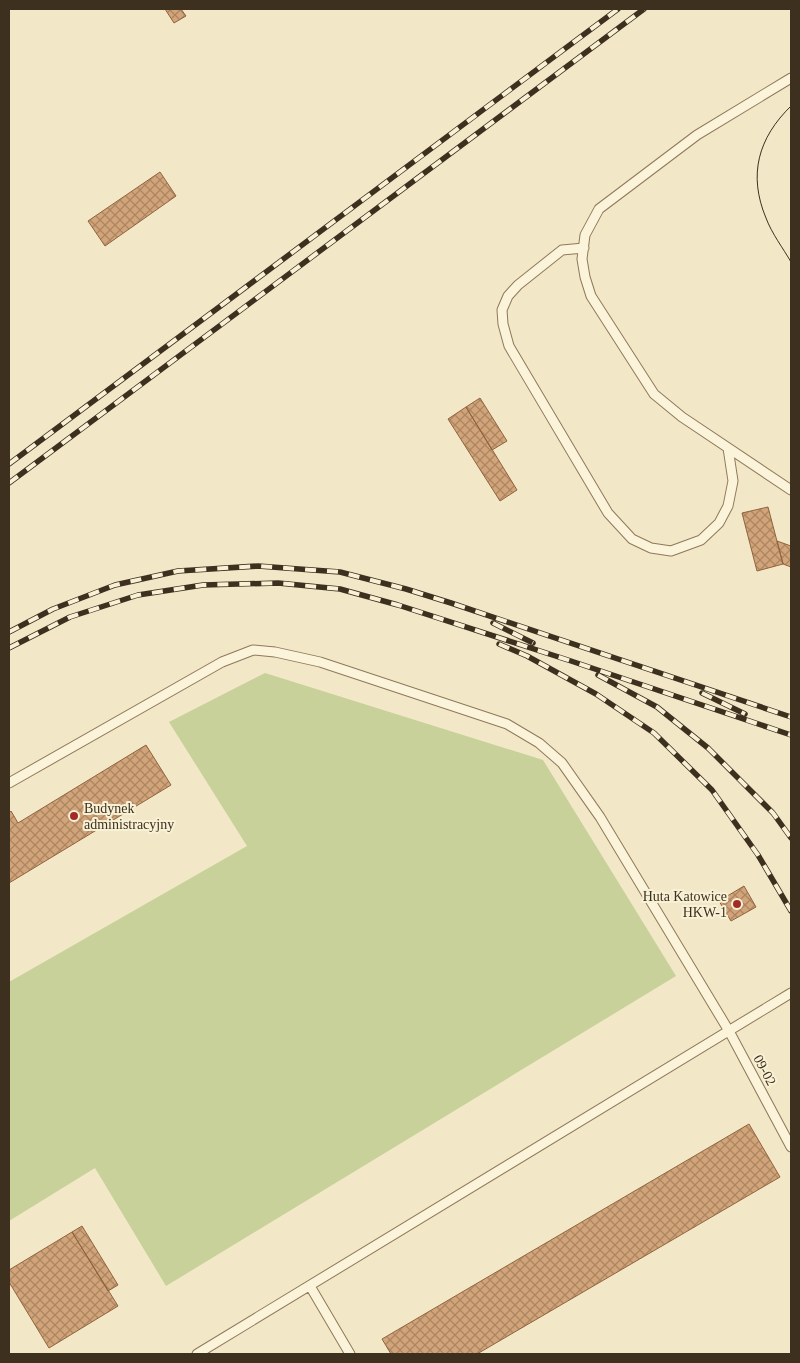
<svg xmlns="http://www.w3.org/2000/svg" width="800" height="1363" font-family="'Times New Roman',serif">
<defs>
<pattern id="building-cross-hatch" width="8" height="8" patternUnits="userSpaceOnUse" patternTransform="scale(1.25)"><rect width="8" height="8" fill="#d2a479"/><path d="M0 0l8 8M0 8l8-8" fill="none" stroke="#ac8663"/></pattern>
</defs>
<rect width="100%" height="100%" fill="#f2e7c6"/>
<path fill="#c7d199" d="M265,673L543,760L676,976L166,1286L95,1168L9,1221V982L247,846L169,722Z"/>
<path fill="url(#building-cross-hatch)" stroke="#90643e" d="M165,9H181L186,16L174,23Z
M160,172L176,196L105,246L88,221Z
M480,398L507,441L492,450L466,407Z
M466,407L517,490L500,501L448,419Z
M768,507L783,564L757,571L742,513Z
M777,541L791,546V567L783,564Z
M146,745L171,785L9,883V813L11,811L18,823Z
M744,886L756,907L731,921L719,901Z
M749,1124L780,1177L477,1354H391L382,1339Z
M82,1226L118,1285L108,1291L72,1232Z
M72,1232L118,1306L49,1348L9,1282V1270Z"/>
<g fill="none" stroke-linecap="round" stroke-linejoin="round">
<g stroke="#8f795a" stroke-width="11">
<path id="service" d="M791,78L697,135L599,209L585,235L582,259L585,277L591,296L654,394L682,417L791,490
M584,248L562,250L518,285L508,296L502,310L503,324L509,346L608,513L632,539L651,548L671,551L701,540L719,523L728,506L733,481L728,448
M9,783L222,662L253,650L275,652L320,662L507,724L539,743L562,763L600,817L729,1031L791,1147
M310,1286L350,1354
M197,1354L791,993"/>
</g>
<use href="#service" stroke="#fbf3da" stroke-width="9"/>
<path stroke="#3e301f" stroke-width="1" d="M791,106C758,138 748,175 766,218C772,234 783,248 791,262"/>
<g stroke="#3e301f" stroke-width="5.5">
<path id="rail" d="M9,464L618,9
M9,483L644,9
M493,623L533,643
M9,632L53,609L115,585L178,571L258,566L340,572L406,589L451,603L791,717
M499,644L527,656L596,694L654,733L712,790L758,855L791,911
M9,648L70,617L138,595L203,585L278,583L340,589L398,605L571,661L791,735
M598,675L657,707L708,748L773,813L791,838
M702,693L745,714"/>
</g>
<use href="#rail" stroke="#f8f1d6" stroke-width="4" stroke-dasharray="11" stroke-linecap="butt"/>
</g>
<g fill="#a22c25" stroke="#f8f1d6" stroke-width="2">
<circle cx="74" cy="816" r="5"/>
<circle cx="737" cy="904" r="5"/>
</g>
<g text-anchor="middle" stroke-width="4" stroke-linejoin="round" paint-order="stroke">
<g font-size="14" fill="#3e301f" stroke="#f8f1d6" text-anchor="start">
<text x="84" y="813">Budynek<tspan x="84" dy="16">administracyjny</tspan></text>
<text x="727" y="901" text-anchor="end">Huta Katowice<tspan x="727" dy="16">HKW-1</tspan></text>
</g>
<g font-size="14" fill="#3e301f" stroke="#f8f1d6">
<text transform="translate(765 1070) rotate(62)" y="5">09-02</text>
</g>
</g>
<rect width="800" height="1363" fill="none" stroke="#3e301f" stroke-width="20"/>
</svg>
